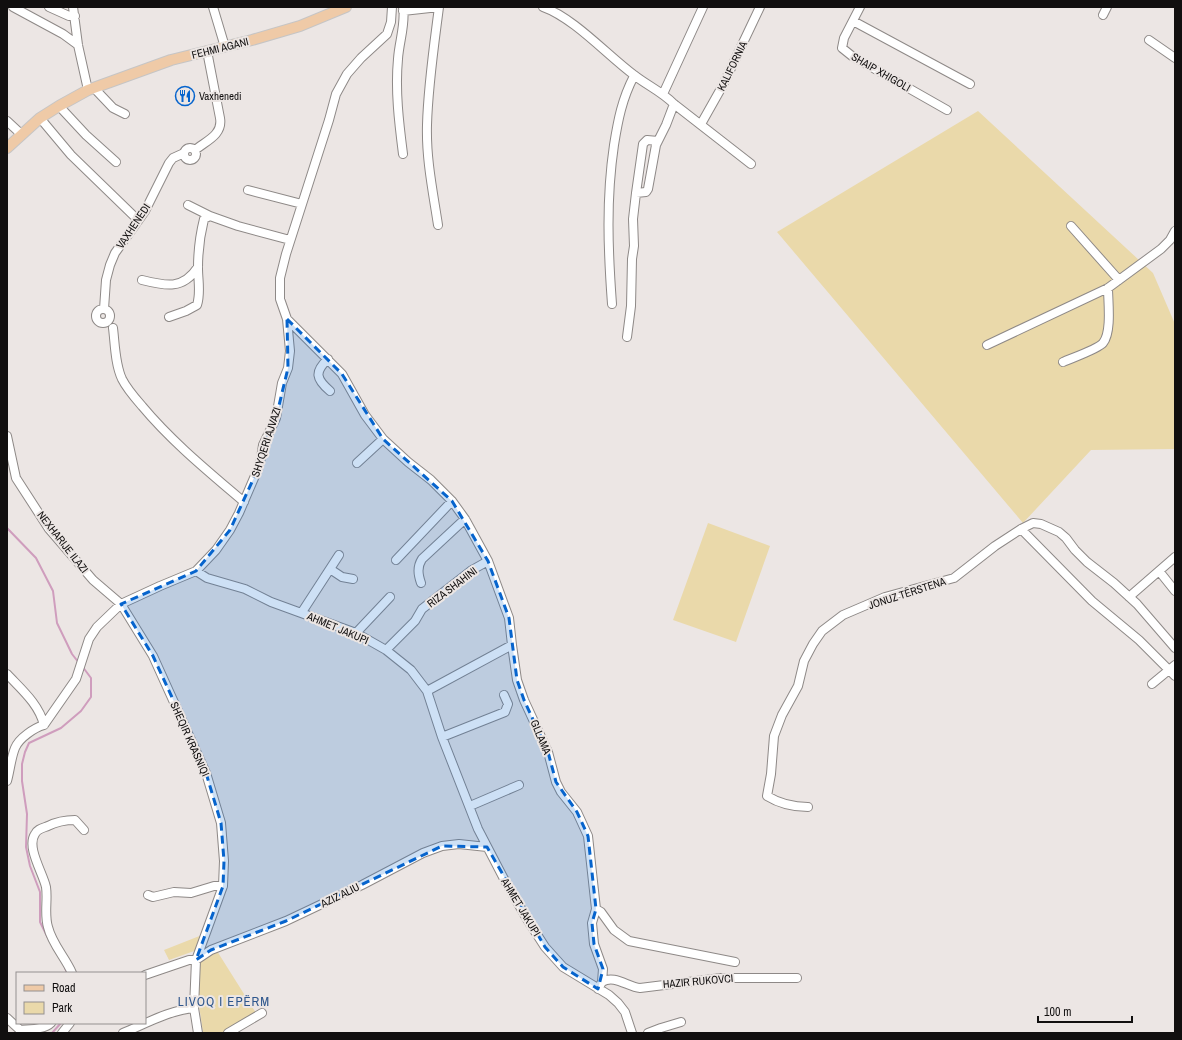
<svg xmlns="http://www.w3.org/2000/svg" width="1182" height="1040" font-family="'Archivo Narrow',sans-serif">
<rect width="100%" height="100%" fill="#ece6e4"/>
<path fill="#ead9aa" d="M978,111L1153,273L1175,324V449L1091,450L1023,523L777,232Z
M708,523L770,546L736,642L673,620Z
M202,935L197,950L169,960L164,950Z
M217,951L256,1013L225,1033H203L197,991L200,959Z"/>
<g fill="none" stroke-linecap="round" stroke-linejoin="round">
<path stroke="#cf9dbd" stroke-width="2" d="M7,528L36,558L53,591L57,623L72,654L79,663
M48,938L40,922V892L30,866L26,847L27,814L22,781V764L25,752L29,743L61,728L81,711L91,697V678L82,666
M65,968L67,973
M52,1033L61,1023"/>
<g stroke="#8e8987" stroke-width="10">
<path id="minor" d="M13,7L63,34L78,45
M49,7L69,16H75
M73,7L78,45L88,90
M213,7L225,47
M543,7C574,18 607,55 634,75C648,86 661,91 674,104L751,164
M860,7L844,38L842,48L852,56L947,110
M403,11L439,7C434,46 428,86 427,125C426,159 433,192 438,225
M1103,15L1107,7
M853,21L970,84
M1149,40L1175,58
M94,88L113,108L125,114
M663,94L703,7
M59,106L86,135L116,162
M40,118L71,155L138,220
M7,121L21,134
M701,124L723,85L760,7
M184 154a6 6 0 1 1 12 0a6 6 0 1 1-12 0Z
M195,150C206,141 223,135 220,118L207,51
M403,154C399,123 395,90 398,59C399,42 406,23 403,7
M248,190L302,204
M636,193L646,192L648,189L656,145L658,141
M188,205L210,216
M1071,226L1119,280
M142,280C166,286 183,290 198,267
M612,304C608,250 606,199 614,145C618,120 622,99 634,76
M104,309L106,280L110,265L115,253L145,211L169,163L173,158L184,153
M96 316a7 7 0 1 1 14 0a7 7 0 1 1-14 0Z
M169,317L186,311L197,305C201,293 198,281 198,268C198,252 200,235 204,219L210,216L238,226L290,240
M287,319L342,374L365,415L383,439L408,462L431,480L452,501L465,519L488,561L509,618L512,645L517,680L524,700L548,752L556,782L561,792L577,812L588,836L596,909L592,923L594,944L603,969L602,982L598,989
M113,328C115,344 115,364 122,379C127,389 135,398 142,406C172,442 209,472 244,502
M627,337L631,306L632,259L634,246L633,219L636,193L643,144L647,140L658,141L666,125L674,104
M987,345L1108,288L1161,249L1170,240L1175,231
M328,359C314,372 316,379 330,391
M1063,362C1072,358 1098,349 1103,343C1112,332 1108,301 1108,288
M7,436L16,478L49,529L93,580L121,604L153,656L206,773L221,823L224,861L223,886L196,960L194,1008L198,1033
M357,463L383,439
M1021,529L1092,601L1139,640L1175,676
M396,560L452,501
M330,569L342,577L353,579
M196,571L207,578L245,589L271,602L356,633L386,650L411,670L427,691L442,737L478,829L504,879L527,919L545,947L563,967L609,995L618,1003L625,1012L632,1033
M1159,571L1175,591
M421,583C418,574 417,567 422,559L465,519
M1129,597L1175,557
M302,612L339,555
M356,633L390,597
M386,650L415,621L422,609L472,570L488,561
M7,674C21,689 39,704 44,725
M1152,684L1175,665
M427,691L512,645
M442,737L505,712L508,704L504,695
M7,781C10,770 11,758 15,748C19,738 34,728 44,725L76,679L89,639L97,627L121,604L160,586L196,571L216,550L230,530L239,513L257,471L261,458L263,445L276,418L282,383L288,368L290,351L287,319L280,299V278L286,254L329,120L336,94L347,74L361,58L387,34L391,22L392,7
M470,806L519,785
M808,807C793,807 780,804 767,796L771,774L774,736L782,715L798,686L804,661L813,644L822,631L843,615L885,597L954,578L995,546L1021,529L1033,523L1041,524L1059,532L1066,538L1075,550L1087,562L1114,583L1137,604L1175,648
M148,895L153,897L174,892L191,893L214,886H223
M596,909L601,912L614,930L629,941L735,962
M72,973C65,957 52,944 48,927C44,914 48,900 46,887C43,873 26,847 35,834C37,829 43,828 48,826C56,822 65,820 75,820L84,830
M145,975L189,960H196L211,950L286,921L362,885L423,853L442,846L459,844L487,847
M602,982C614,974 628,987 640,988L721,978H797
M7,1018L20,1030V1033
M20,1030C29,1029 44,1030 51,1023
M62,1033L70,1023
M123,1033C145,1024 170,1010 194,1008
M228,1033L262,1013
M648,1033L661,1028L681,1022"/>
</g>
<g stroke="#c6c5c5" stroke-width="12">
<path id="major" d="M7,148L40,118L59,106L88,90L171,60L252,40L300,26L346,7"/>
</g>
<use href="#minor" stroke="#fff" stroke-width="8"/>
<use href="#major" stroke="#efcaa7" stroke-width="10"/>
</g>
<path fill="#0664cd" fill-opacity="0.2" stroke="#0664cd" stroke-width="3" stroke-dasharray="8 5" stroke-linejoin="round" d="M287,319L342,374L383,439L452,501L488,561L509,618L517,680L524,700L548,752L556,782L577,812L588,836L596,909L592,923L594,944L603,969L598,989L563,967L545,947L487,847L442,846L286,921L211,950L196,960L223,886L224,861L221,823L206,773L181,717L153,656L121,604L196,571L230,530L257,471L263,445L276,418L288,368Z"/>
<defs>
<g id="restaurant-ring" transform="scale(1)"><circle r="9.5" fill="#ece6e4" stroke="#0664cd" stroke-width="1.5"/><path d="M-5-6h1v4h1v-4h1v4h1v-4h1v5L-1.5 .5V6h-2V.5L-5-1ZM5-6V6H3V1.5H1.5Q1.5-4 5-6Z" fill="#0664cd"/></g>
</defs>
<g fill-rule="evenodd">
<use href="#restaurant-ring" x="185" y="96"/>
</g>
<g text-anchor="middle" stroke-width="4" stroke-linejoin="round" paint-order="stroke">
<g font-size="11" fill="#110f0f" stroke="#ece6e4">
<text transform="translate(220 48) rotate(-14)" y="4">FEHMI AGANI</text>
<text transform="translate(732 66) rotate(-64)" y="4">KALIFORNIA</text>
<text transform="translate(881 72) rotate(30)" y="4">SHAIP XHIGOLI</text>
<text transform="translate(133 226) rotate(-56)" y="4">VAXHENEDI</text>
<text transform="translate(266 442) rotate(-72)" y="4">SHYQERI AJVAZI</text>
<text transform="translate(63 542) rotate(52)" y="4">NEXHARIJE ILAZI</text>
<text transform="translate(452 587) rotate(-37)" y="4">RIZA SHAHINI</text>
<text transform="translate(907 593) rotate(-18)" y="4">JONUZ TËRSTENA</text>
<text transform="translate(338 628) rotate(23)" y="4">AHMET JAKUPI</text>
<text transform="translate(541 737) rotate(67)" y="4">GLLAMA</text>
<text transform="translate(190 739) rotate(66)" y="4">SHEQIR KRASNIQI</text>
<text transform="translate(340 895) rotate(-26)" y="4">AZIZ ALIU</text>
<text transform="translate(521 907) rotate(59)" y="4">AHMET JAKUPI</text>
<text transform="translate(698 981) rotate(-5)" y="4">HAZIR RUKOVCI</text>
</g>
<g font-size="11" fill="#110f0f" stroke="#ece6e4" text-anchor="start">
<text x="199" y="100">Vaxhenedi</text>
</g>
<g font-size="13" letter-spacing="1" fill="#2e568c" stroke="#ece6e4">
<text x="224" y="1006">LIVOQ I EPËRM</text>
</g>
</g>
<rect width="1182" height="1040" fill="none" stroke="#110f0f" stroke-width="16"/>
<rect x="16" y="972" width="130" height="52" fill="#ece6e4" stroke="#94908f"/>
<rect x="24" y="985" width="20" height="6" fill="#efcaa7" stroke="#94908f"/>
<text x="52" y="992" font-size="12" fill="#110f0f">Road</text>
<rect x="24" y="1002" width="20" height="12" fill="#ead9aa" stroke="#94908f"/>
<text x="52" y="1012" font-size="12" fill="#110f0f">Park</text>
<path d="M1038 1016v6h94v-6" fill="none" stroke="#110f0f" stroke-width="2"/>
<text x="1044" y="1016" font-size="12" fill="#110f0f" stroke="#ece6e4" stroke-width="3" paint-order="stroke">100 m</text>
</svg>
